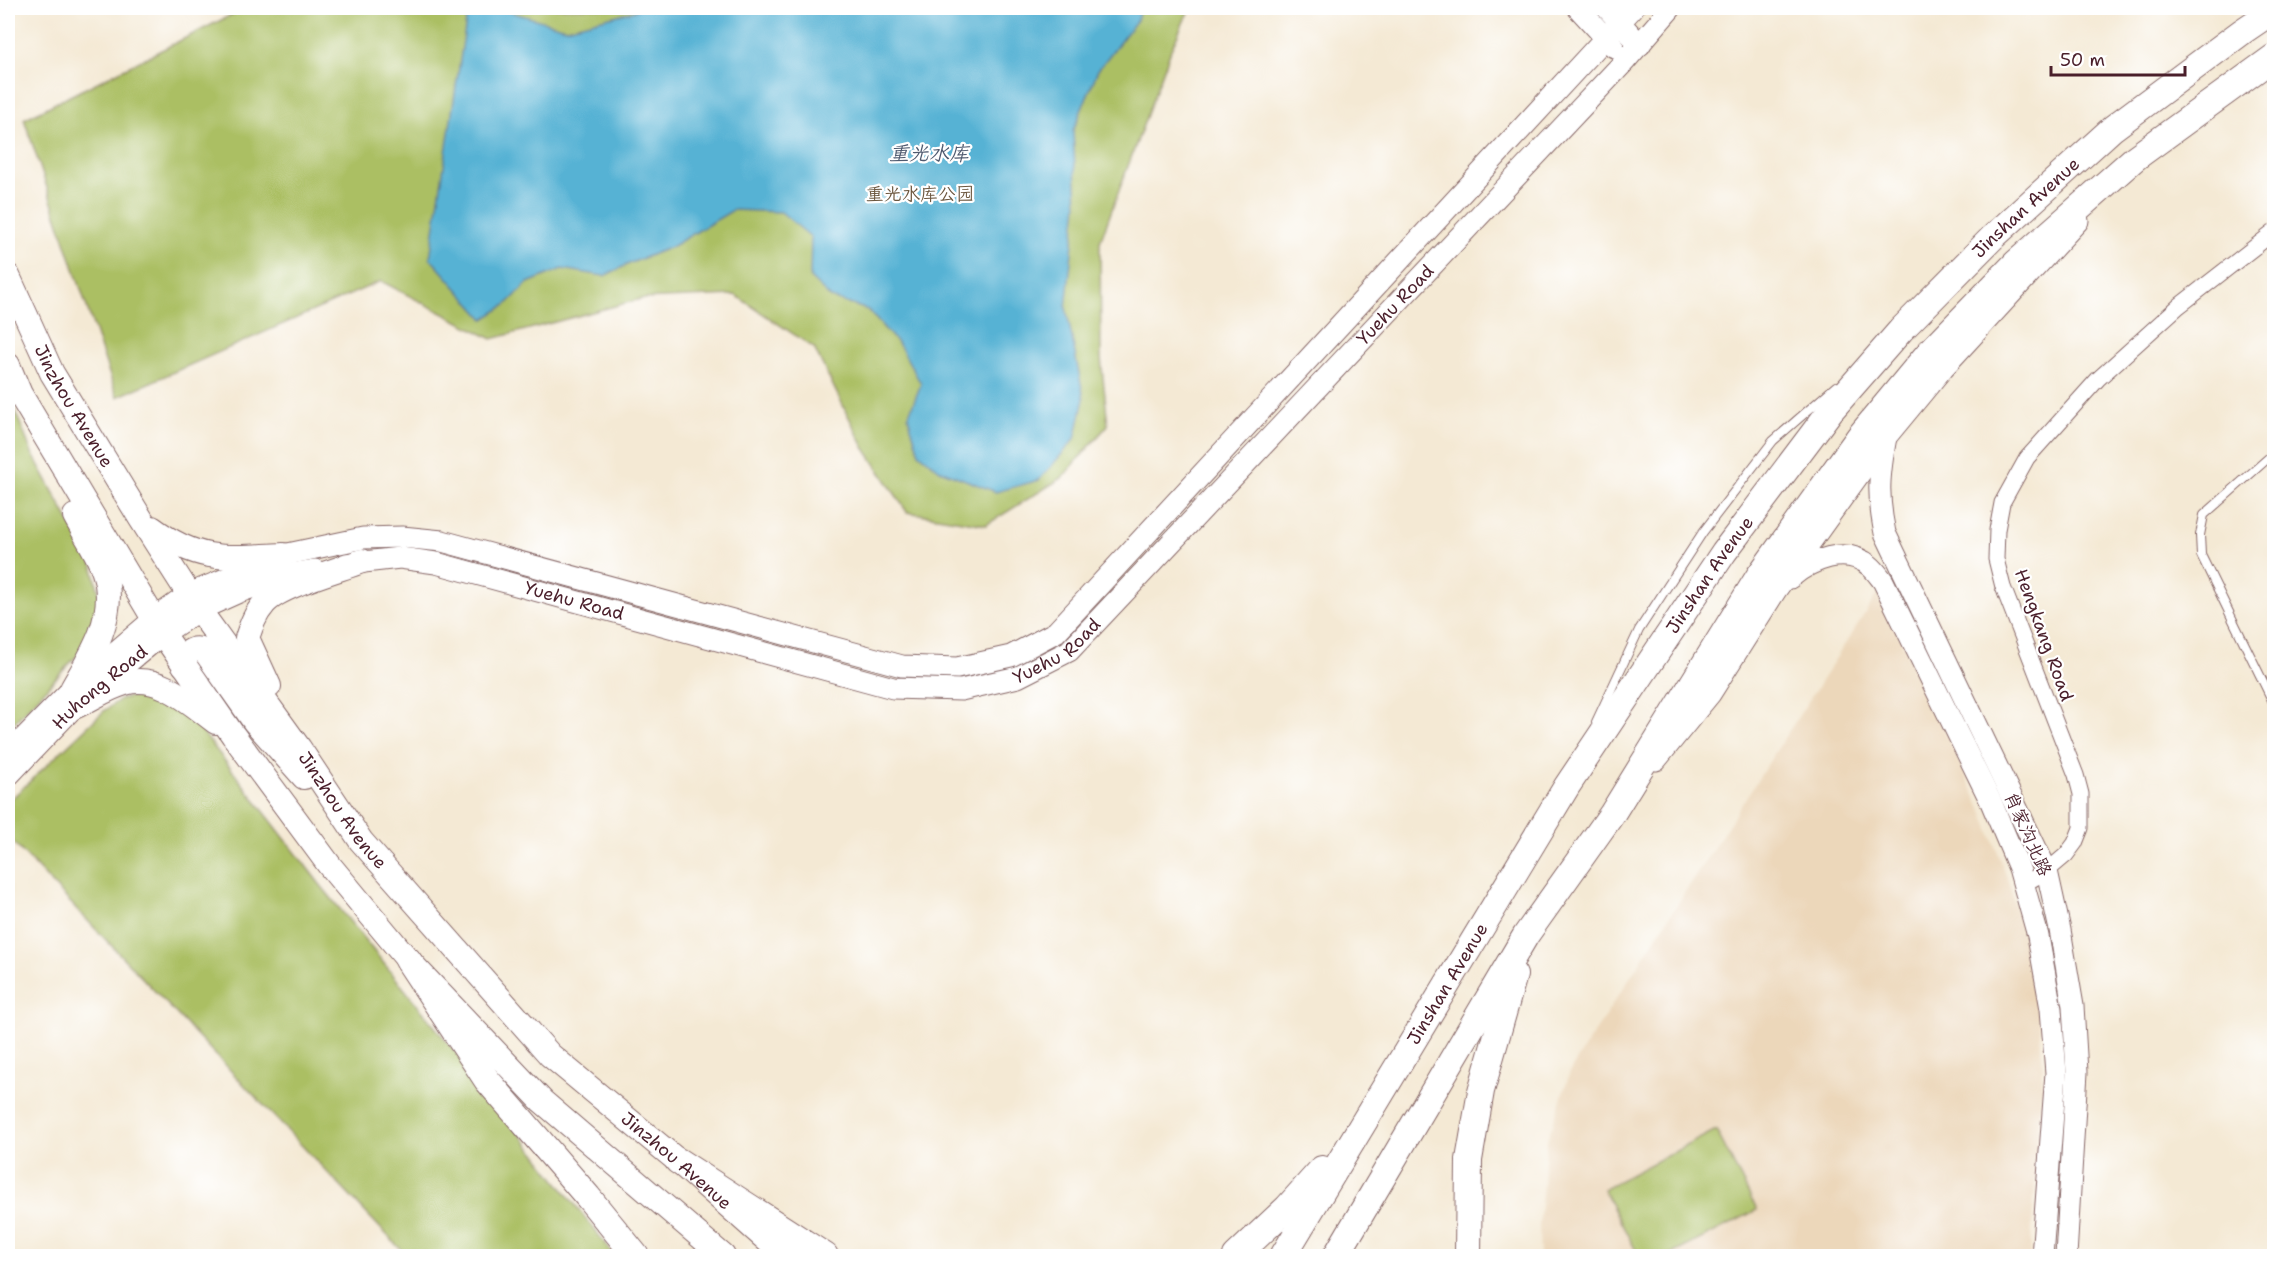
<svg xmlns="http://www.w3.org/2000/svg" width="2282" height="1264" font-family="'Shantell Sans','LXGW WenKai TC',sans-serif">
<rect width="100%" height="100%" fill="#fff"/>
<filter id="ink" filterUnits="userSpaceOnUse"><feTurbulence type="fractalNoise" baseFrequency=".0167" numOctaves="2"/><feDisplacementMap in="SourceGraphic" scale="12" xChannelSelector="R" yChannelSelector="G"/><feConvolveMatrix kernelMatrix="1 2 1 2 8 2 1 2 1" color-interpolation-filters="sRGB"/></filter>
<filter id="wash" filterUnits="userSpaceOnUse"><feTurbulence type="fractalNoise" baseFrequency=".008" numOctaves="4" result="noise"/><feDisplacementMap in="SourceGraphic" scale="24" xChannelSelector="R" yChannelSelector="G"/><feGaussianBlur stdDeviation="1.35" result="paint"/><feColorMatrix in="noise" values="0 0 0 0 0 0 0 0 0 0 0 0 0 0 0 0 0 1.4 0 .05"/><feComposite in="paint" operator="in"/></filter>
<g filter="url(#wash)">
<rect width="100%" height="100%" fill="#f4e9d4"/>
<path fill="#ecd7ba" d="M1878,593L1981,808L2005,872L2026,938L2038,1010L2043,1071L2030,1256H1540L1539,1227L1547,1141L1571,1069Z"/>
<path fill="#abbf64" stroke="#7a6f48" stroke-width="1.5" d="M245,8H1190L1172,47L1100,242L1101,358L1108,425L1062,478L986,525L907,512L864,447L814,348L735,295L641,299L492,339L381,281L117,397L24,119Z
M8,393L32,453L92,563L101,602L88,644L8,729Z
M139,695H156L188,713L319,883L486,1090L615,1256H407L8,837V802L105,710L121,699Z
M1716,1130L1757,1210L1668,1256H1639L1603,1189Z"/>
<path fill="#56b2d4" stroke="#506880" stroke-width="1.5" d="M468,8H497L566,28L634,11L639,8H1140L1137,20L1098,70L1073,131L1077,205L1066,308L1084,399L1075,439L1039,480L996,492L940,470L919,453L908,417L921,384L900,346L868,310L831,298L810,278L811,237L781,212L733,210L671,247L631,263L604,276L562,269L528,283L506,305L484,319L430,258Z"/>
</g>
<g filter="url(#ink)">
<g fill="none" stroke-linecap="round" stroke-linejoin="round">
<g stroke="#866666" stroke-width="10">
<path id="service" d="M2274,453L2204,515L2200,535L2201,555L2274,704
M1596,722L1639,630L1703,532L1773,441L1836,386"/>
</g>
<g stroke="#866666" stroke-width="17">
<path id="minor" d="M2024,884L2047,871L2066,855L2075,843L2081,828V794L2076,775L2003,587L1996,559L1997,530L2002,503L2027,458L2098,379L2179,306L2274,232"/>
</g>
<g stroke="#866666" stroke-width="23">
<g id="secondary">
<path d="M1578,8L1614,47"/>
<path d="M1607,8L1640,45"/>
<path d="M1886,437C1879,475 1877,495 1885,533L2047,871L2060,930L2073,1006L2077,1072L2066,1256"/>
<path id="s1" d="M346,564L400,558L436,563L893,688L961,690L1018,677L1069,651L1626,60L1671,8"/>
<path d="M1790,578C1811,560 1846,545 1870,566C1875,570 1879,576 1883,581L1991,802L2019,868L2038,936L2051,1009L2056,1073L2042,1256"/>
<path d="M8,754L72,689L154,619L189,594L283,555L363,538L402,537L442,541L902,666L957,668L1011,656L1056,632L1633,8"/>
<path d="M1656,760L1710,694L1776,590L1886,437L1943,368L2078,221"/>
<path id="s2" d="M8,776L74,707L163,634L199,610L239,592L290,574L315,570"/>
</g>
</g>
<g stroke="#866666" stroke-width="26">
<g id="primary">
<path id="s3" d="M8,276L52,373L141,519L199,610L299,748L361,841L550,1055L678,1161L785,1256"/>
<path d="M8,365L20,394L163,634L233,735L330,866L408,960L542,1101L723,1256"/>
<path d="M152,528C199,563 227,558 283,555"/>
<path d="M184,665C186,652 192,646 205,651L255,722L304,777"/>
<path d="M269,686L247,638C251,626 255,614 264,604C278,586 339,570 362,561"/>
<path d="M72,689C90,657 113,623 107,584C103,560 86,537 75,516"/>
<path d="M74,707C90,700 107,688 125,683C159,673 190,703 216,722"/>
</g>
</g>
<g stroke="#866666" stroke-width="28">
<g id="trunk">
<path d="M408,960L487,1080L588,1197L636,1256"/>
<path d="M678,1161L825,1256"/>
<path d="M1236,1256L1287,1208L1322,1169"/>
<path id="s4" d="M1283,1256L1567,786L1724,552L1831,410L1901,330L1993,237L2113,128L2243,31L2274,10"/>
<path d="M1336,1256L1526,935L1612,814L1759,576L1859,437L1927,355L2016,263L2135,158L2274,57"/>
<path d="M1468,1256L1469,1160L1481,1091L1514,975"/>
</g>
</g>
<use href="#service" stroke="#fff" stroke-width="8"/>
<use href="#minor" stroke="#fff" stroke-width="15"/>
<use href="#secondary" stroke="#fff" stroke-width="21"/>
<use href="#primary" stroke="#fff" stroke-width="24"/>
<use href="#trunk" stroke="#fff" stroke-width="26"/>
</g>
</g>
<g text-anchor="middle" stroke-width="4.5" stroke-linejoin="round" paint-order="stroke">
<g font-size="18" fill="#6c573f" stroke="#fff">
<text x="920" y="200">重光水库公园</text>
</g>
<g font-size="18" fill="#4a1f2b" stroke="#fff">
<text dy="6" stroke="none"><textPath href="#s4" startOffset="1290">Jinshan Avenue</textPath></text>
<text dy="6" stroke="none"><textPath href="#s1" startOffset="1224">Yuehu Road</textPath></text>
<text dy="6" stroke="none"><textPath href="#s3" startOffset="146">Jinzhou Avenue</textPath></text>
<text dy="6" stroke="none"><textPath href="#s4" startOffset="804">Jinshan Avenue</textPath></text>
<text dy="6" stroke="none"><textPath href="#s1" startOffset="234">Yuehu Road</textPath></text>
<text transform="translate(2044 635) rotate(70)" y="6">Hengkang Road</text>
<text dy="6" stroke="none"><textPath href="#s1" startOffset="738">Yuehu Road</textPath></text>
<text dy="6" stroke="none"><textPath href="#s2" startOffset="128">Huhong Road</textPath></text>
<text dy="6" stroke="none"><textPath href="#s3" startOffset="632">Jinzhou Avenue</textPath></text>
<text transform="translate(2028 834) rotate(66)" y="6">肖家沟北路</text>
<text dy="6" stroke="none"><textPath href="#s4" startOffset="318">Jinshan Avenue</textPath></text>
<text dy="6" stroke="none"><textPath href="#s3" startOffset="1118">Jinzhou Avenue</textPath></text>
</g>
<g font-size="20" font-style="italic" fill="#4f5a6f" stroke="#fff">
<text x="929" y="160">重光水库</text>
</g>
</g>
<rect width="2282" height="1264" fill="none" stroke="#fff" stroke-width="30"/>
<path d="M2051 66v9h134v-9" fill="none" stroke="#4a1f2b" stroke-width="3"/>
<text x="2060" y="66" font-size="18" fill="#4a1f2b" stroke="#ffffff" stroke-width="4.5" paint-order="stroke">50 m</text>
</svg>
